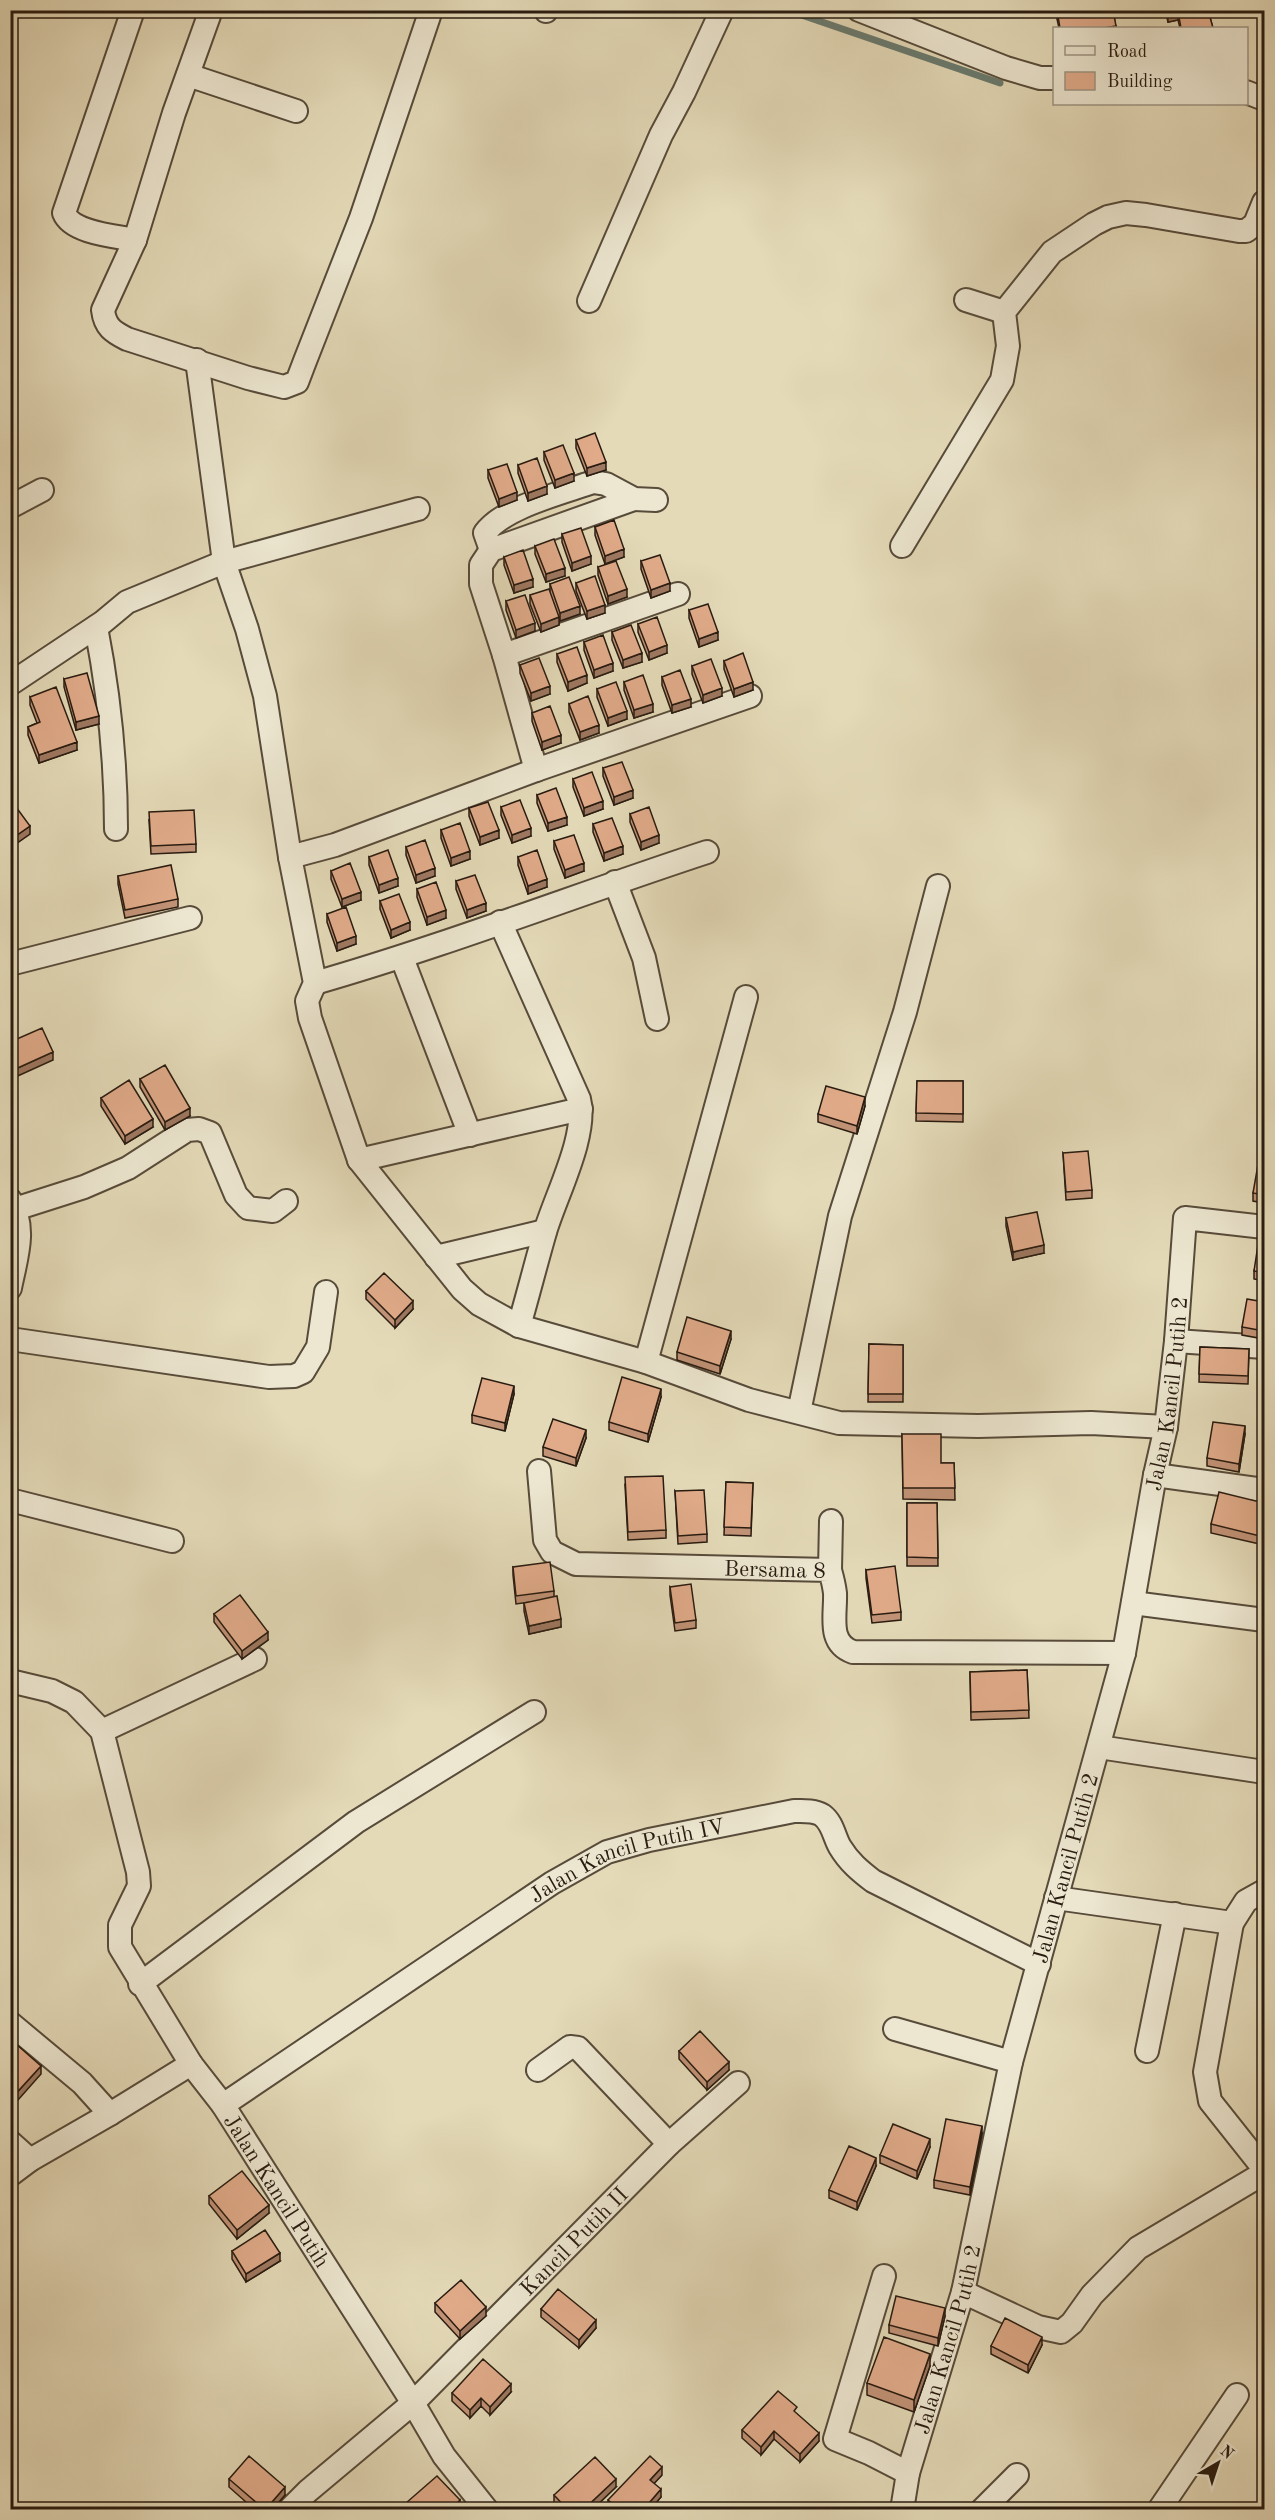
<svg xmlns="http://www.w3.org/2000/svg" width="1275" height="2520" font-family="'Old Standard TT',serif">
<rect width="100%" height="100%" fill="#e4dab8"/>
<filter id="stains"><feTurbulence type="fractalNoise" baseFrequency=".00333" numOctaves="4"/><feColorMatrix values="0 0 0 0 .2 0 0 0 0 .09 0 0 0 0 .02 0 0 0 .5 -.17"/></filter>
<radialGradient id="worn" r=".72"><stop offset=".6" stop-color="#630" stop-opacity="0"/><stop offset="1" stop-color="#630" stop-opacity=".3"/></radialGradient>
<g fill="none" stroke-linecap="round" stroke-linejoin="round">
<path stroke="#697b6f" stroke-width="7" d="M787,10L1000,83"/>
<g stroke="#574b3a" stroke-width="26">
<g id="street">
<path d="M133,10L64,213C72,233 115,236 135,240"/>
<path d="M211,10L174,113L135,240L103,310C105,327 113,332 127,339L248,378L284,387L297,382L305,361L361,218L431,10"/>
<path d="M859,10L1006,68L1040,78H1054"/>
<path d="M546,11V10"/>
<path d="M188,75L296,111"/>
<path d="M1246,92L1264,99"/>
<path d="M966,300L1004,312"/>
<path d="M589,301L661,135L684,92L722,10"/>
<path d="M197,360L224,562L247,629L265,696L290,857"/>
<path d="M10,507L42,490"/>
<path d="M902,546L1002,380L1008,346L1004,312L1052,252L1094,224L1108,217L1126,213L1146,215L1239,231H1246L1255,224L1264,202"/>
<path d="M491,550L485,533C504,507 562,493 593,482L606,484L634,499L656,500"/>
<path d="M96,627C109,694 116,761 116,829"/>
<path d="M504,655L678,594"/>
<path d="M10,684L103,622L127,602L224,562L418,509"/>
<path d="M750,696L536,770L335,845L290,857L315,983L307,1001L310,1018L359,1160L462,1289L479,1304L519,1326L646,1362L749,1400L839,1423L978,1426L1091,1423L1166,1427"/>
<path d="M536,770L504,655L481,584V565L491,550L634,499"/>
<path d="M615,882L644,958L657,1019"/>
<path d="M500,922L579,1099C588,1135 556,1195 545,1232C536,1263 528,1295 519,1326"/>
<path d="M402,958L470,1135"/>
<path d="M10,964L190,918"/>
<path d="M315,983C447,945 576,895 707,852"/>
<path d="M359,1160L581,1109"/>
<path d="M10,1200C27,1228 16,1258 10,1288"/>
<path d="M15,1209L84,1187L128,1168L187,1130L199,1129L210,1133L236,1195L248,1208L273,1211L286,1201"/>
<path d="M436,1257L545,1231"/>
<path d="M10,1339L269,1377L294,1376L303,1372L318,1347L326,1292"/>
<path d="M1176,1341L1264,1347"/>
<path d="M646,1362L746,997"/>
<path d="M799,1412L840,1216L905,1012L938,886"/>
<path id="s1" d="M539,1471L545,1540L552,1552L576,1564L830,1570C832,1577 834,1585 835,1593C836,1615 827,1643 853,1652L1124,1653"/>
<path d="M1155,1475L1264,1490"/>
<path d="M10,1500L172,1541"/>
<path d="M830,1570L831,1521"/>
<path d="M1133,1603L1264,1620"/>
<path d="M10,1681L52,1691L74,1702L102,1731L138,1872L139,1886L120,1925V1947L191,2064"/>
<path d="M102,1731L255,1659"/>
<path d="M1099,1747L1264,1772"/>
<path d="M1056,1898L1232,1923L1205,2072L1210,2101L1264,2169"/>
<path d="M1232,1923L1246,1901L1264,1891"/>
<path d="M140,1984L356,1822L534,1712"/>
<path id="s2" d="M10,2023L82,2083L110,2114L191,2064L223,2105L413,2403L444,2456L487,2510"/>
<path d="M895,2029L1011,2062"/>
<path d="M1147,2051L1175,1914"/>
<path d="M538,2070L570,2047L578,2048L669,2144"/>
<path id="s3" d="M223,2105L552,1883L607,1852L649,1840L794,1811C802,1811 814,1810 822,1815C833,1823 834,1837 840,1847C849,1862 860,1871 873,1881L1039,1964"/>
<path d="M10,2142L30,2160"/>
<path d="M10,2175L30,2160L110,2114"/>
<path d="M884,2276L835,2439L869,2453L908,2473"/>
<path d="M963,2292L1038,2327L1061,2332L1072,2323L1092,2295L1138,2248L1264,2173"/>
<path id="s4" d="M289,2510L308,2491L413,2403L669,2144L738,2083"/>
<path id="s5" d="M902,2510L908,2473L963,2292L1011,2062L1124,1653L1155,1475L1166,1427L1176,1341L1185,1218L1264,1227"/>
<path d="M982,2510L1017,2475"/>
<path d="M1159,2510L1237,2395"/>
</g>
</g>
<use href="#street" stroke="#ede7d1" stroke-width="22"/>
</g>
<path fill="#c29377" stroke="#281b10" stroke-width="1.5" d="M1055,10H1113L1116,28H1059Z
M1165,10H1208L1213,28H1180L1178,20L1168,22Z
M576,440L606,470L587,476L576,448Z
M544,452L574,481L555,488L544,460Z
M518,465L547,494L528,501L518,473Z
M488,470L517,500L499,507L488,478Z
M595,527L624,557L605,564L595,535Z
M562,534L591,564L572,571L562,542Z
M535,546L565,576L546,582L535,554Z
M504,557L533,587L514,593L504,565Z
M641,561L670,591L651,598L641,569Z
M598,567L627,597L608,604L598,575Z
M576,583L605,613L587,619L576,591Z
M550,584L580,614L560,621L559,618V625L541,632L530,604V595L550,591Z
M506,601L535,631L516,638L506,610Z
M689,610L718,640L699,647L689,618Z
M638,624L667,653L649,660L638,632Z
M612,632L642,662L623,668L612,640Z
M584,642L613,671L594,678L584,650Z
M557,654L587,683L568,691L557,662Z
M724,661L753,690L734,697L724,669Z
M520,665L550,694L531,701L520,673Z
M692,666L722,696L703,703L692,674Z
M662,677L691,707L672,713L662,685Z
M64,679L99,724L76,730L64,687Z
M624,682L653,712L634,718L624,690Z
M597,689L627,719L608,726L597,697Z
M30,697L77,750L39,763L28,735V727L37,723L30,705Z
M569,704L599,733L580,740L569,712Z
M532,713L561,743L542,750L532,721Z
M603,768L633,798L614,805L603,776Z
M573,779L603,809L584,816L573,787Z
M537,795L567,825L548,831L537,803Z
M501,807L531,836L512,843L501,815Z
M469,808L499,838L480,845L469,816Z
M630,814L659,843L641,850L630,822Z
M149,820L196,844V852L151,854Z
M593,824L623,854L604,861L593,832Z
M441,830L470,859L451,866L441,838Z
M554,841L584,871L565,878L554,849Z
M406,847L435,876L416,883L406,855Z
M369,857L398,886L379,893L369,865Z
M518,857L547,887L528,894L518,865Z
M331,871L361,900L342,907L331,879Z
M118,876L178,899V907L125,918L118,884Z
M456,881L486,911L467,918L456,889Z
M417,889L446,918L427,925L417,897Z
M380,901L410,930L391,938L380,909Z
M327,914L356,944L337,951L327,922Z
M140,1079L190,1116L165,1130L140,1087Z
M917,1081H963V1122L916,1121Z
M101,1098L153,1127L125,1144L101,1106Z
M865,1106L857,1134L818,1122V1114Z
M1063,1153L1092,1190V1198L1066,1200Z
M1264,1160V1203L1253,1201V1193Z
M1006,1218L1044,1253L1013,1260L1006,1226Z
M1264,1233V1281L1254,1279V1271Z
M366,1291L413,1309L395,1328L366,1299Z
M1264,1302V1339L1242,1335V1327Z
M731,1339L720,1374L677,1360V1352Z
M869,1344L903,1345V1402H868Z
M1200,1347L1249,1349L1248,1384L1199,1382Z
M514,1394L505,1431L472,1423V1415Z
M661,1397L648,1442L609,1430V1422Z
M902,1434L941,1463H954L955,1500L903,1499Z
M1245,1434L1239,1472L1207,1466V1458Z
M586,1438L576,1466L543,1456V1447Z
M726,1482L753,1483L751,1536L724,1535Z
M625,1485L666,1530V1538L628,1540Z
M675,1491L707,1534V1542L678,1544Z
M907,1503H937L938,1566H907Z
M1264,1503V1545L1211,1533V1524Z
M513,1567L554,1591V1597L561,1627L529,1634L524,1611V1603L530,1602L516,1604L513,1575Z
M866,1570L901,1612V1620L872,1623L866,1578Z
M670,1587L696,1620V1628L675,1631L670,1595Z
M214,1614L268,1640L242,1659L214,1622Z
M1027,1670L1029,1718L971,1720L970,1672Z
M679,2051L729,2070L707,2090L679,2059Z
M982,2134L970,2195L934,2188V2180Z
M930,2147L917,2179L880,2163V2155Z
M876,2166L857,2210L829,2198V2190Z
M209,2196L269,2213L237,2239L209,2204Z
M232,2251L280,2261L246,2282L232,2259Z
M435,2303L486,2316L460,2339L435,2312Z
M541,2309L596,2328L579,2348L541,2317Z
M945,2316L938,2346L889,2333V2325Z
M1042,2345L1028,2373L991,2354V2346Z
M930,2366L914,2412L867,2395V2383Z
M511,2392L490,2415L481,2406L470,2418L452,2401V2393Z
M797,2414L819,2441L800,2462L774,2439L761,2455L742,2438V2430Z
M662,2475L654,2483L661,2497L650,2510H610L608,2508V2500Z
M229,2479L285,2495L272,2510H255L229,2487Z
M616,2487L592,2510H560L554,2503V2495Z
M406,2503L460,2508L458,2510H406Z"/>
<path fill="#9e7861" stroke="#281b10" stroke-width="1.5" d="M1230,10H1243L1230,13Z
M1178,12V20L1168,22V14Z
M1116,26V28H1103Z
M606,462V470L587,476V468Z
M574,473V481L555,488V480Z
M547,486V494L528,501V493Z
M517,492V500L499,507V499Z
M624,549V557L605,564V556Z
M591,556V564L572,571V563Z
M565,568V576L546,582V574Z
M533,579V587L514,593V585Z
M670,583V591L651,598V590Z
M627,589V597L608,604V596Z
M605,605V613L587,619V611Z
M580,606V614L560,621V613Z
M559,617V625L541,632V624Z
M535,623V631L516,638V630Z
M718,632V640L699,647V639Z
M667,645V653L649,660V652Z
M642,653V662L623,668V660Z
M613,663V671L594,678V670Z
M587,675V683L568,691V682Z
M753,682V690L734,697V689Z
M550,686V694L531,701V693Z
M722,688V696L703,703V695Z
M691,699V707L672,713V705Z
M653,704V712L634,718V710Z
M627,711V719L608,726V718Z
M99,716V724L76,730V722Z
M599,725V733L580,740V732Z
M561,735V743L542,750V742Z
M77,742V750L39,763V755Z
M633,790V798L614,805V797Z
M603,801V809L584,816V808Z
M567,817V825L548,831V823Z
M30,826V834L10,848V840Z
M531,828V836L512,843V835Z
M499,830V838L480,845V837Z
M659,835V843L641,850V842Z
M623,846V854L604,861V853Z
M470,851V859L451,866V858Z
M584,863V871L565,878V870Z
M435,868V876L416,883V875Z
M398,878V886L379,893V885Z
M547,879V887L528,894V886Z
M361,892V900L342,907V899Z
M486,903V911L467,918V910Z
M446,910V918L427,925V917Z
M410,922V930L391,938V930Z
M356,936V944L337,951V943Z
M53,1052V1060L11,1079V1071Z
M865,1097V1106L857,1134V1126Z
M190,1108V1116L165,1130V1122Z
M153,1119V1127L125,1144V1136Z
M1044,1245V1253L1013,1260V1252Z
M413,1301V1309L395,1328V1320Z
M731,1331V1339L720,1374V1366Z
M514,1386V1394L505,1431V1423Z
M661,1389V1397L648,1442V1434Z
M1245,1426V1434L1239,1472V1464Z
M586,1430V1438L576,1466V1458Z
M561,1619V1627L529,1634V1626Z
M268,1632V1640L242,1659V1651Z
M729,2062V2070L707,2090V2082Z
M41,2066V2074L10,2109V2100Z
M982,2126V2134L970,2195V2187Z
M930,2139V2147L917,2179V2171Z
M876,2158V2166L857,2210V2202Z
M269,2205V2213L237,2239V2230Z
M280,2253V2261L246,2282V2274Z
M486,2307V2316L460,2339V2331Z
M945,2308V2316L938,2346V2338Z
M596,2320V2328L579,2348V2340Z
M1042,2337V2345L1028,2373V2365Z
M930,2354V2366L914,2412V2400Z
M511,2384V2392L490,2415V2407Z
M481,2398V2406L470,2418V2410Z
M774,2431V2439L761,2455V2447Z
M819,2433V2441L800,2462V2454Z
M662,2467V2475L650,2488V2480Z
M616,2479V2487L592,2510H583Z
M285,2487V2495L272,2510H265Z
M661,2489V2497L650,2510H643Z
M460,2500V2508L458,2510H450Z"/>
<path fill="#e1ab8a" stroke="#281b10" stroke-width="1.5" d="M1057,10H1113L1116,26L1103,28H1060Z
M1167,10H1208L1213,28H1181L1178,12L1168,14Z
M595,433L606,462L587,468L576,440Z
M563,445L574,473L555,480L544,452Z
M537,458L547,486L528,493L518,465Z
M507,464L517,492L499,499L488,470Z
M614,520L624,549L605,556L595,527Z
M581,528L591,556L572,563L562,534Z
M554,539L565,568L546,574L535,546Z
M523,550L533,579L514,585L504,557Z
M660,555L670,583L651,590L641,561Z
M616,561L627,589L608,596L598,567Z
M595,576L605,605L587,611L576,583Z
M569,577L580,606L560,613L550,584Z
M549,589L559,617L541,624L530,595Z
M525,595L535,623L516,630L506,601Z
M708,604L718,632L699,639L689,610Z
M657,617L667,645L649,652L638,624Z
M631,625L642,653L623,660L612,632Z
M603,635L613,663L594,670L584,642Z
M577,647L587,675L568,682L557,654Z
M743,653L753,682L734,689L724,661Z
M539,658L550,686L531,693L520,665Z
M711,659L722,688L703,695L692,666Z
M680,670L691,699L672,705L662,677Z
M87,673L99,716L76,722L64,679Z
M643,675L653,704L634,710L624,682Z
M616,682L627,711L608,718L597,689Z
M56,687L77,742L39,755L28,727L40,722L30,697Z
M588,696L599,725L580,732L569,704Z
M550,706L561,735L542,742L532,713Z
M622,762L633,790L614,797L603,768Z
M592,772L603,801L584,808L573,779Z
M556,788L567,817L548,823L537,795Z
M520,800L531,828L512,835L501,807Z
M488,802L499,830L480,837L469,808Z
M16,807L30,826L10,840V811Z
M649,807L659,835L641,842L630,814Z
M194,810L196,844L151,846L149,812Z
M612,818L623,846L604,853L593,824Z
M460,823L470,851L451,858L441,830Z
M574,835L584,863L565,870L554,841Z
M425,840L435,868L416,875L406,847Z
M388,850L398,878L379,885L369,857Z
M537,850L547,879L528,886L518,857Z
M350,863L361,892L342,899L331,871Z
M171,865L178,899L125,910L118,876Z
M475,875L486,903L467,910L456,881Z
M436,882L446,910L427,917L417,889Z
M399,894L410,922L391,930L380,901Z
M346,907L356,936L337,943L327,914Z
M42,1028L53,1052L11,1071L10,1042Z
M165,1065L190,1108L165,1122L140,1079Z
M129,1080L153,1119L125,1136L101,1098Z
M917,1081H963V1114L916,1113Z
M826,1086L865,1097L857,1126L818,1114Z
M1088,1151L1092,1190L1066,1192L1063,1153Z
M1259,1159L1264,1160V1195L1253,1193Z
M1037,1212L1044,1245L1013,1252L1006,1218Z
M1260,1232L1264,1233V1273L1254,1271Z
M384,1273L413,1301L395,1320L366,1291Z
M1247,1299L1264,1302V1331L1242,1327Z
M687,1317L731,1331L720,1366L677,1352Z
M869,1344L903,1345V1394H868Z
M1200,1347L1249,1349L1248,1376L1199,1374Z
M622,1377L661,1389L648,1434L609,1422Z
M482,1378L514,1386L505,1423L472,1415Z
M553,1419L586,1430L576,1458L543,1447Z
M1213,1422L1245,1426L1239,1464L1207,1458Z
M902,1434H941V1463H954L955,1488H903Z
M663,1476L666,1530L628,1532L625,1477Z
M726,1482L753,1483L751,1528L724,1527Z
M704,1490L707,1534L678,1536L675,1491Z
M1219,1492L1264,1503V1537L1211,1524Z
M907,1503H937L938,1558L907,1557Z
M550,1562L554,1591L516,1596L513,1567Z
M895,1566L901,1612L872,1615L866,1570Z
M691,1584L696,1620L675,1623L670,1587Z
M240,1595L268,1632L242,1651L214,1614Z
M557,1596L561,1619L529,1626L524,1603Z
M1027,1670L1029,1710L971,1712L970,1672Z
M700,2031L729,2062L707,2082L679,2051Z
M16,2044L41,2066L10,2100V2050Z
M946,2119L982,2126L970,2187L934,2180Z
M893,2124L930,2139L917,2171L880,2155Z
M849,2146L876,2158L857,2202L829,2190Z
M242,2171L269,2205L237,2230L209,2196Z
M265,2230L280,2253L246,2274L232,2251Z
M461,2280L486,2307L460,2331L435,2303Z
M558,2289L596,2320L579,2340L541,2309Z
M896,2296L945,2308L938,2338L889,2325Z
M1005,2318L1042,2337L1028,2365L991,2346Z
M884,2337L930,2354L914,2400L867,2383Z
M483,2359L511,2384L490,2407L481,2398L470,2410L452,2393Z
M778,2391L797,2407L794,2411L819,2433L800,2454L774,2431L761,2447L742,2430Z
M249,2456L285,2487L265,2510L229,2479Z
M650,2456L662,2467L650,2480L661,2489L643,2510H610L614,2505L608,2500Z
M595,2457L616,2479L583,2510H568L554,2495Z
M437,2476L460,2500L450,2510H412L406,2503Z"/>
<g text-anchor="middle" stroke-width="5" stroke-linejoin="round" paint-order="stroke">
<g font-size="22" fill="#281b10" stroke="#ede7d1">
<text dy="8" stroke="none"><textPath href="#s5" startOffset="1149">Jalan Kancil Putih 2</textPath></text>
<text dy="8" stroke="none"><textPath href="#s1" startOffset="309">Bersama 8</textPath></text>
<text dy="8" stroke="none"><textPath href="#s3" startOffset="476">Jalan Kancil Putih IV</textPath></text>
<text dy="8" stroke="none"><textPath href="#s5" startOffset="663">Jalan Kancil Putih 2</textPath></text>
<text dy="8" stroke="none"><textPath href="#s2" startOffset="384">Jalan Kancil Putih</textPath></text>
<text dy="8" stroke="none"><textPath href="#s4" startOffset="392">Kancil Putih II</textPath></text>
<text dy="8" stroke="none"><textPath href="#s5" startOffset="177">Jalan Kancil Putih 2</textPath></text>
</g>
</g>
<rect width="1275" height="2520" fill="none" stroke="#e4dab8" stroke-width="36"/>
<rect x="12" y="12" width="1251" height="2496" fill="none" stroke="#281b10" stroke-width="3"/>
<rect x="18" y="18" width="1239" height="2484" fill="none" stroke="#281b10" stroke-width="1.5"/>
<rect x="1053" y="27" width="195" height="78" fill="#ede7d1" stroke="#9e9584" stroke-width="1.5"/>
<rect x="1065" y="46" width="30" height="9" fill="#ede7d1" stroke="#9e9584" stroke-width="1.5"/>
<text x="1107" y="57" font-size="18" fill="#281b10">Road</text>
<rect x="1065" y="72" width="30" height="18" fill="#e1ab8a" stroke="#9e9584" stroke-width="1.5"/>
<text x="1107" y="87" font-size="18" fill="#281b10">Building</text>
<g transform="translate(1218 2463) rotate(39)" stroke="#ede7d1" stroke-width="4.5" paint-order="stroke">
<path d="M0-4.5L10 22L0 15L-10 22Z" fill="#281b10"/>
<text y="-9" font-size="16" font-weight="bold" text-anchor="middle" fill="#281b10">N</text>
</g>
<rect width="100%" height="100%" filter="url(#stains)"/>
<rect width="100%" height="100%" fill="url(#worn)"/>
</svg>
